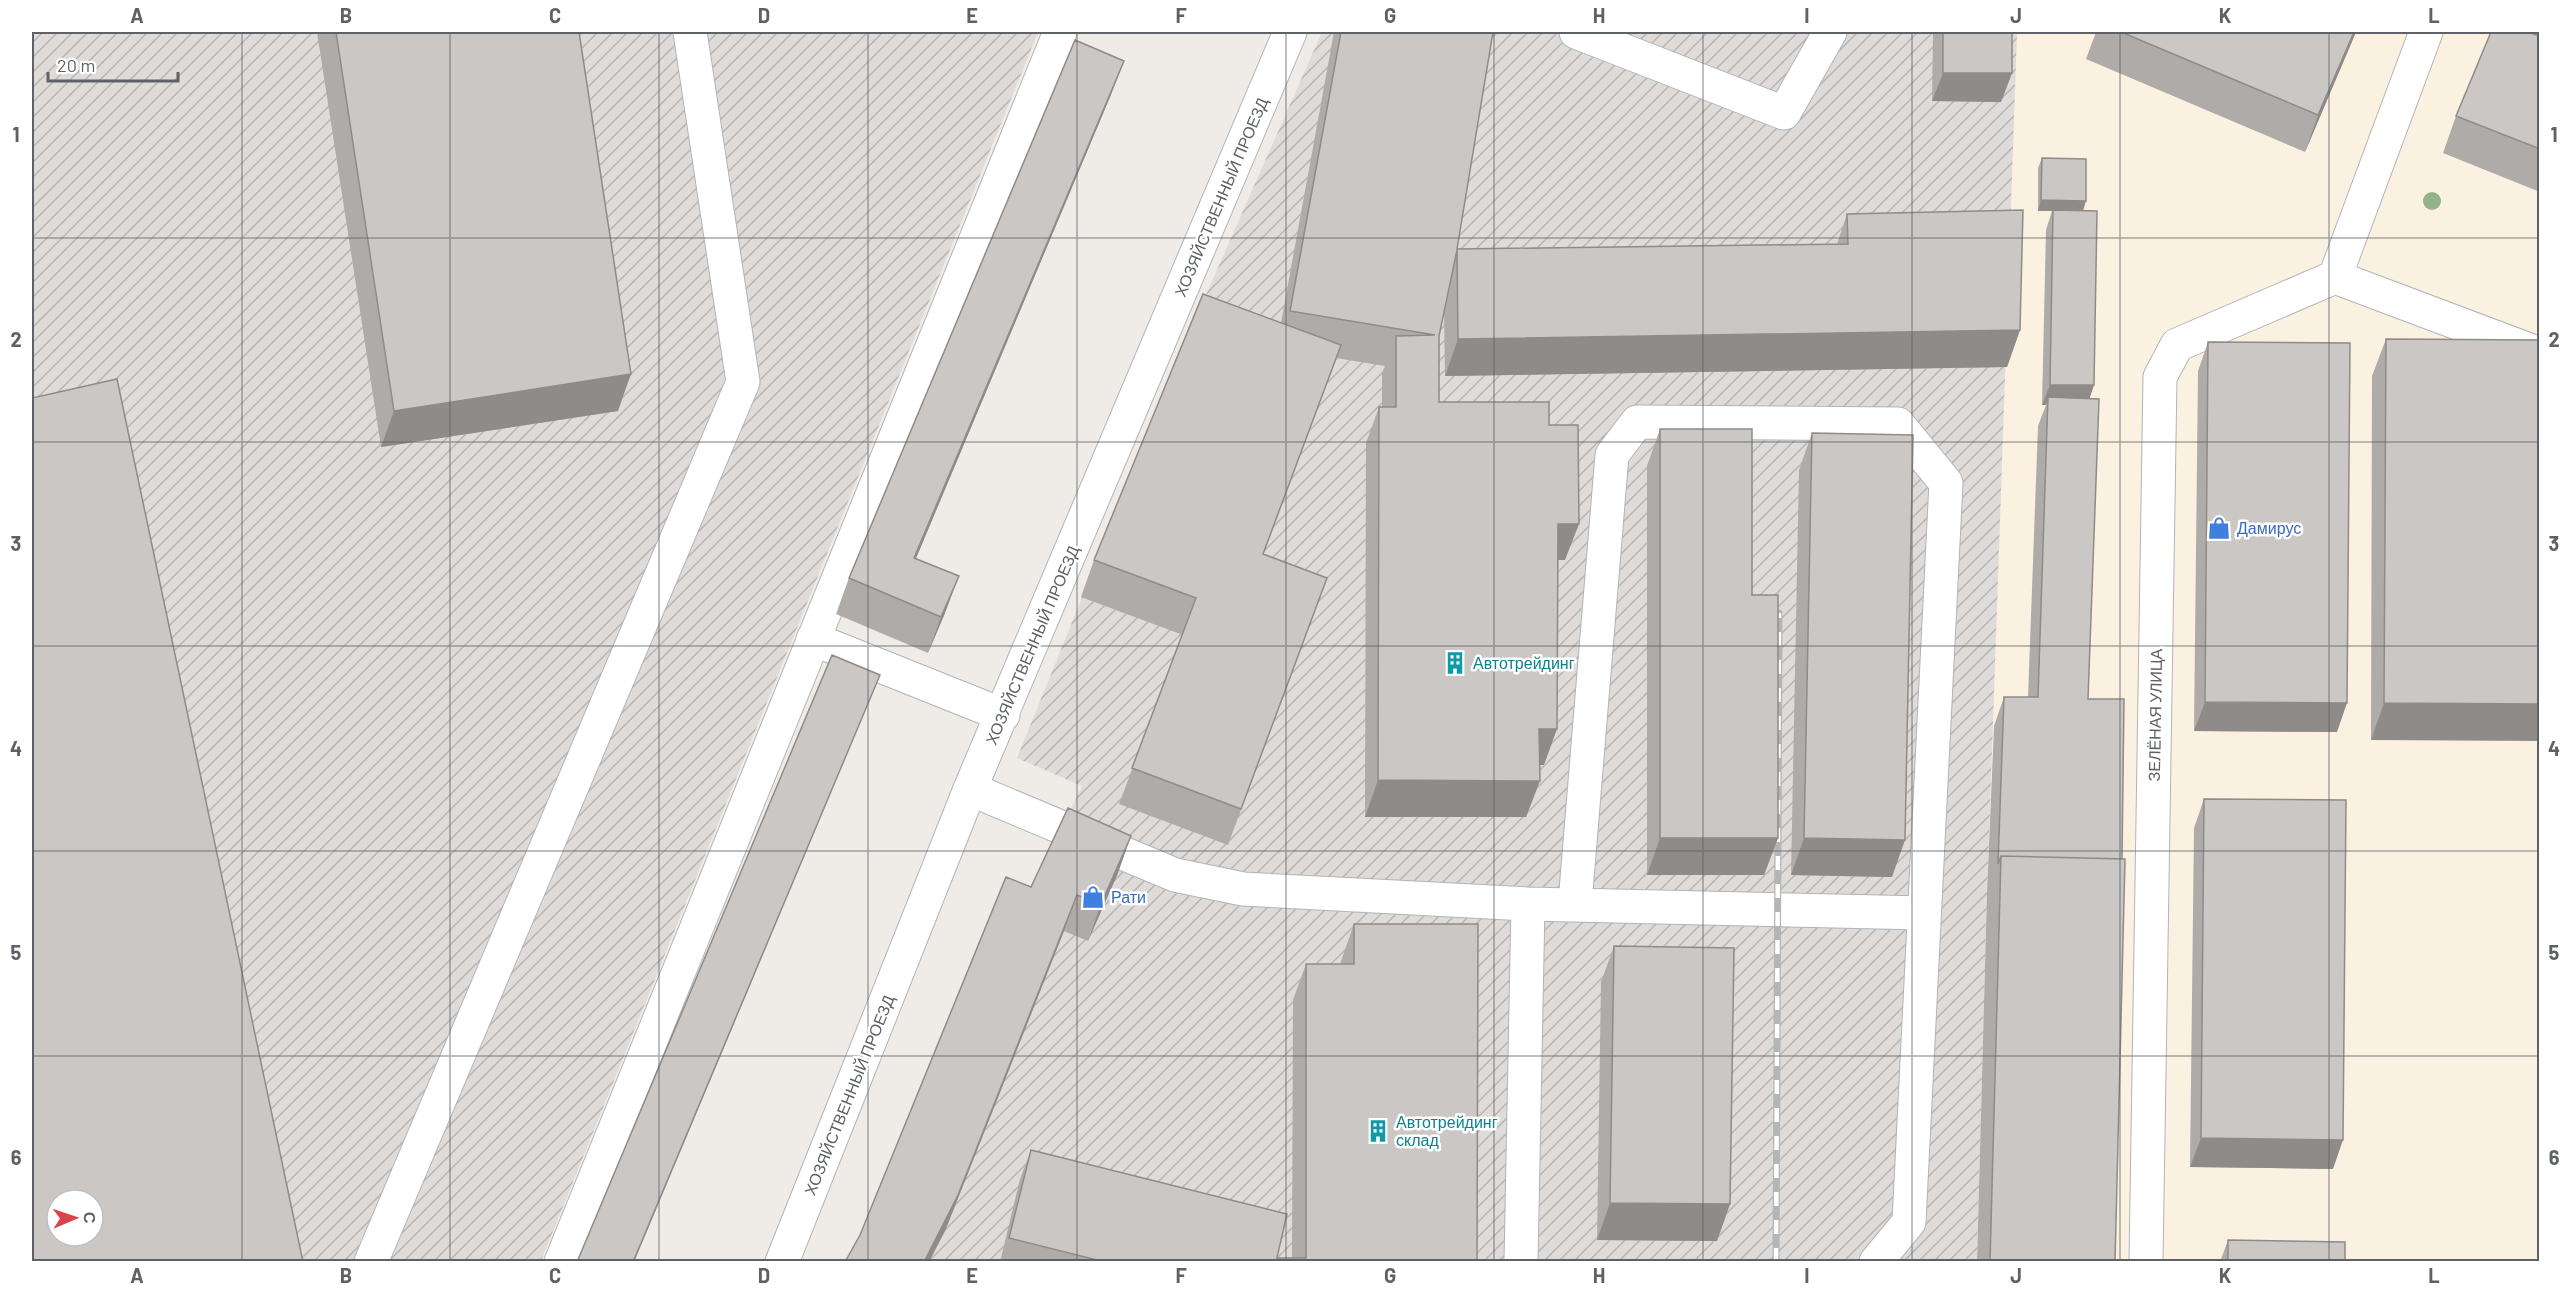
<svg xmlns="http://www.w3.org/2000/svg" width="2571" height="1293" font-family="Barlow,sans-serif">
<defs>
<pattern id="industrial-furrows" width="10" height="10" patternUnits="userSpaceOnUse" patternTransform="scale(1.5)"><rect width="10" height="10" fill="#dedbd9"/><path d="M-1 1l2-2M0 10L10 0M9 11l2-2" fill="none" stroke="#b7b5b4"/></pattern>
</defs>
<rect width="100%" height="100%" fill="#efece7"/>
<path fill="#fbf1e0" d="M2017,32H2539V1261L1977,1262L1987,893Z"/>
<path fill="url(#industrial-furrows)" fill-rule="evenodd" d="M32,32H1038L541,1261H32ZM57,1200H93V1236H57Z
M1322,32H2017L1987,893L1977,1261L850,1262L1017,923L1082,786L1017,758L1190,331Z"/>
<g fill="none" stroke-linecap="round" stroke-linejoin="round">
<g stroke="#b2b4b8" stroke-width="35">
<path id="minor" d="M1576,32L1784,113L1830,32
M2426,32L2335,277L2540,354
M813,639L1003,715
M970,789L1175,875L1243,889L1528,904L1924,913
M1575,903L1612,455L1637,422L1898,424L1946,483L1909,1222L1876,1262
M371,1262L743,382L690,32
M561,1262L1060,32
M782,1262L970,789L1290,32
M1521,1262L1528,904
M2146,1262L2160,377L2177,345L2335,277"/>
</g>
<use href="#minor" stroke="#fff" stroke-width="33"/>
<g stroke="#b4b5b6" stroke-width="7">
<path id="rail" d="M1776,1262L1779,613"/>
</g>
<use href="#rail" stroke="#fff" stroke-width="4.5" stroke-dasharray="14" stroke-linecap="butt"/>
</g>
<circle fill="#92b38b" cx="2432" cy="201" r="9"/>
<path fill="#afaba9" d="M317,32H579L618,411L381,447Z
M1334,32H1493L1457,249L1837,244L1847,214L2020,330L2007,367L1445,376L1444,312L1439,336V402L1549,425L1565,560H1558L1544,765H1540L1526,817H1365L1366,443L1379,407H1382V373L1385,366L1336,358L1263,554L1327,578L1228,845L1119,804L1183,635L1081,597L1094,560L1281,323Z
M1933,32H2012V73L2001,102L1932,101Z
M2096,32H2356L2305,152L2086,59Z
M2540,36V192L2443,153L2456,116Z
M1124,61L1110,97L916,558L945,613L928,653L836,614L849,578Z
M2042,158L2083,210L2094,385L2089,399L2088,699L2115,1262H1977L1987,893L1994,726L2004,697H2028L2038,426L2046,405H2042L2046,230L2052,211H2038V168Z
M2386,339L2540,340L2371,740L2372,376Z
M2208,342L2337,732L2194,731L2198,371Z
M1660,429L1752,595L1778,838L1764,875H1647V466Z
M1812,433L1892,877L1791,875L1799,470Z
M2204,799L2333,1169L2190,1167L2194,828Z
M1118,873L1088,941L1064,931L945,1231L860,1235L1031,887Z
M1354,924L1476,1262H1276L1277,1258H1292L1293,1000L1306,964H1341V961Z
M1614,946L1730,1204L1717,1241L1597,1240L1601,982Z
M1031,1150L1276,1262H1000L1020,1179Z
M2228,1240L2345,1262H2220Z"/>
<path fill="#8e8b89" d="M2354,32H2356L2305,152L2318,115Z
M1124,61L1110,97L901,594L914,558Z
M1943,73H2012L2001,102L1932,101Z
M2041,200L2086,201L2083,211H2038Z
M2020,330L2007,367L1445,376L1458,339Z
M631,374L618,411L381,447L394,411Z
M2050,385H2094L2087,406L2048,397L2046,405H2042Z
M1558,524H1579L1565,560H1544Z
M959,576L945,613L928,653L941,617Z
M880,675L634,1262H633Z
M2205,702L2347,703L2337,732L2194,731Z
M2384,703L2540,704V741L2371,740Z
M1539,729H1557L1544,765H1526Z
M1378,780L1540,781L1526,817H1365Z
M1131,836L1118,873L1088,941L1101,904Z
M1660,838H1778L1764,875H1647Z
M1804,838L1905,840L1892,877L1791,875Z
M1077,895L1064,931L945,1231L929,1262H924Z
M2201,1138L2343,1140L2333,1169L2190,1167Z
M1610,1203L1730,1204L1717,1241L1597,1240Z
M1443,1260H1477L1476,1262H1443Z"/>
<path fill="#cbc7c4" stroke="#8e8b89" stroke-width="1.5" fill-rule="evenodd" d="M336,32H579L631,374L394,411Z
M1341,32H1493L1457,249L1848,244L1847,214L2023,210L2020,330L1458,339L1457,250L1439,336V402H1549V425H1578L1579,524H1558L1557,729H1539L1540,781L1378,780L1379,407H1396V336L1435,335L1290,311Z
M1943,32H2012V73H1943Z
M2121,32H2354L2318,115Z
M2491,32H2527L2540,36V149L2456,116Z
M1075,40L1124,61L914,558L959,576L941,617L849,578Z
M2042,158L2086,159V201L2041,200Z
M2053,210L2097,211L2094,385H2050Z
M1203,294L1341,345L1263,554L1327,578L1241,809L1132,768L1196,598L1094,560Z
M2386,339L2540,340V704L2384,703Z
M2208,342L2350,343L2347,703L2205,702Z
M117,379L303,1262H32V398ZM57,1200H93V1236H57Z
M2048,397L2099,399L2088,699H2124L2122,859L2001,856L1998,864L2004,697H2038Z
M1660,429H1752V595H1778V838H1660Z
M1812,433L1913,435L1905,840L1804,838Z
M832,655L880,675L633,1262H577Z
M2204,799L2346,800L2343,1140L2201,1138Z
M1068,808L1131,836L1101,904L1077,895L958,1195L924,1262H845L860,1235L1006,877L1031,887Z
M2001,856L2125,859L2115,1262H1990Z
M1354,924H1478L1477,1260H1443V1262H1277V1258H1306V964H1354Z
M1614,946L1734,948L1730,1204L1610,1203Z
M1031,1150L1287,1214L1276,1262H1105L1009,1238Z
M2228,1240L2345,1242V1262H2228Z"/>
<path fill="none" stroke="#5e6266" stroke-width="1.5" stroke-opacity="0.55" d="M242,32V1262M450,32V1262M659,32V1262M868,32V1262M1077,32V1262M1286,32V1262M1494,32V1262M1703,32V1262M1912,32V1262M2120,32V1262M2329,32V1262M32,238H2540M32,442H2540M32,646H2540M32,851H2540M32,1056H2540"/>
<defs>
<g id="shop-bare" transform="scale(1.8)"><path d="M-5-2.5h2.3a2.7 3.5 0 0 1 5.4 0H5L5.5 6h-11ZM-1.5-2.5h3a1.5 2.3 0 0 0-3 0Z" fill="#3f7fe0" stroke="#fff" stroke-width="2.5" paint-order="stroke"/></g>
<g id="building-bare" transform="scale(1.8)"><path d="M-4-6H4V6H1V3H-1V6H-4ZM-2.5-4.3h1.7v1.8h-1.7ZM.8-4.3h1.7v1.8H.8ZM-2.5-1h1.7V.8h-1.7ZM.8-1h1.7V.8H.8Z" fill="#0f9aa8" stroke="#fff" stroke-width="2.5" paint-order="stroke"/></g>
</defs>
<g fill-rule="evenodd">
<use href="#shop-bare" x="2219" y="528"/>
<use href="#building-bare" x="1455" y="663"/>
<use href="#shop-bare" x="1093" y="897"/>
<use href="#building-bare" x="1378" y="1131"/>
</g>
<g text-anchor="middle" stroke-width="5" stroke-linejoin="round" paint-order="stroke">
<g font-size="16" fill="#5e6266" stroke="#fff">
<text transform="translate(1221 197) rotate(-67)" y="6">ХОЗЯЙСТВЕННЫЙ ПРОЕЗД</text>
<text transform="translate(1032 645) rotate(-67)" y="6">ХОЗЯЙСТВЕННЫЙ ПРОЕЗД</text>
<text transform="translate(2155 715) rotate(-89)" y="6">ЗЕЛЁНАЯ УЛИЦА</text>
<text transform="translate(849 1095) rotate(-68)" y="6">ХОЗЯЙСТВЕННЫЙ ПРОЕЗД</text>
</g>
<g font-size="16" fill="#366cbe" stroke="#fff" text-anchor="start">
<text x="2237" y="534">Дамирус</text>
<text x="1111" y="903">Рати</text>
</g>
<g font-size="16" fill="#0d838f" stroke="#fff" text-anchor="start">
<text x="1473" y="669">Автотрейдинг</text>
<text x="1396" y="1128">Автотрейдинг<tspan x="1396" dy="18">склад</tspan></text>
</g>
</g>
<rect width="2571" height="1293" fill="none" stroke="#ffffff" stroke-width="66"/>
<g transform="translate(75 1218) rotate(88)"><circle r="28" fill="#ffffff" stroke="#bfc0c2" stroke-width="1.5"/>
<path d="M0-4.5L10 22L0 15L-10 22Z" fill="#d9434b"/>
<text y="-9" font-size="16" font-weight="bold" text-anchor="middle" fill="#5e6266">С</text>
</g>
<path d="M48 72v9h130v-9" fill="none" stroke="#5e6266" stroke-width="3"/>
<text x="57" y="72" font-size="18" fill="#5e6266" stroke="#ffffff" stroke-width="4.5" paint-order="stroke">20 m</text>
<rect x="33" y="33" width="2505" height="1227" fill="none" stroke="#5e6266" stroke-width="2"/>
<g font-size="20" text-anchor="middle" font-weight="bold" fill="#5e6266">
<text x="137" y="23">A</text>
<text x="346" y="23">B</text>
<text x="555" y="23">C</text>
<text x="764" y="23">D</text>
<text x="972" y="23">E</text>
<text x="1181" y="23">F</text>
<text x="1390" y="23">G</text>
<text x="1599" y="23">H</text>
<text x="1807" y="23">I</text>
<text x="2016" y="23">J</text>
<text x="2225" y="23">K</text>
<text x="2434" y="23">L</text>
<text x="16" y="142">1</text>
<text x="2554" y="142">1</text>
<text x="16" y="347">2</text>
<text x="2554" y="347">2</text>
<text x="16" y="551">3</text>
<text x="2554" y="551">3</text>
<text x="16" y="756">4</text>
<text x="2554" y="756">4</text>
<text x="16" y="960">5</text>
<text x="2554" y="960">5</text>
<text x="16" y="1165">6</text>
<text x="2554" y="1165">6</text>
<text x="137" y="1283">A</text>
<text x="346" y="1283">B</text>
<text x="555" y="1283">C</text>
<text x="764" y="1283">D</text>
<text x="972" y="1283">E</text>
<text x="1181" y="1283">F</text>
<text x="1390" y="1283">G</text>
<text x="1599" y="1283">H</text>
<text x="1807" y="1283">I</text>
<text x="2016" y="1283">J</text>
<text x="2225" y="1283">K</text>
<text x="2434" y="1283">L</text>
</g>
</svg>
